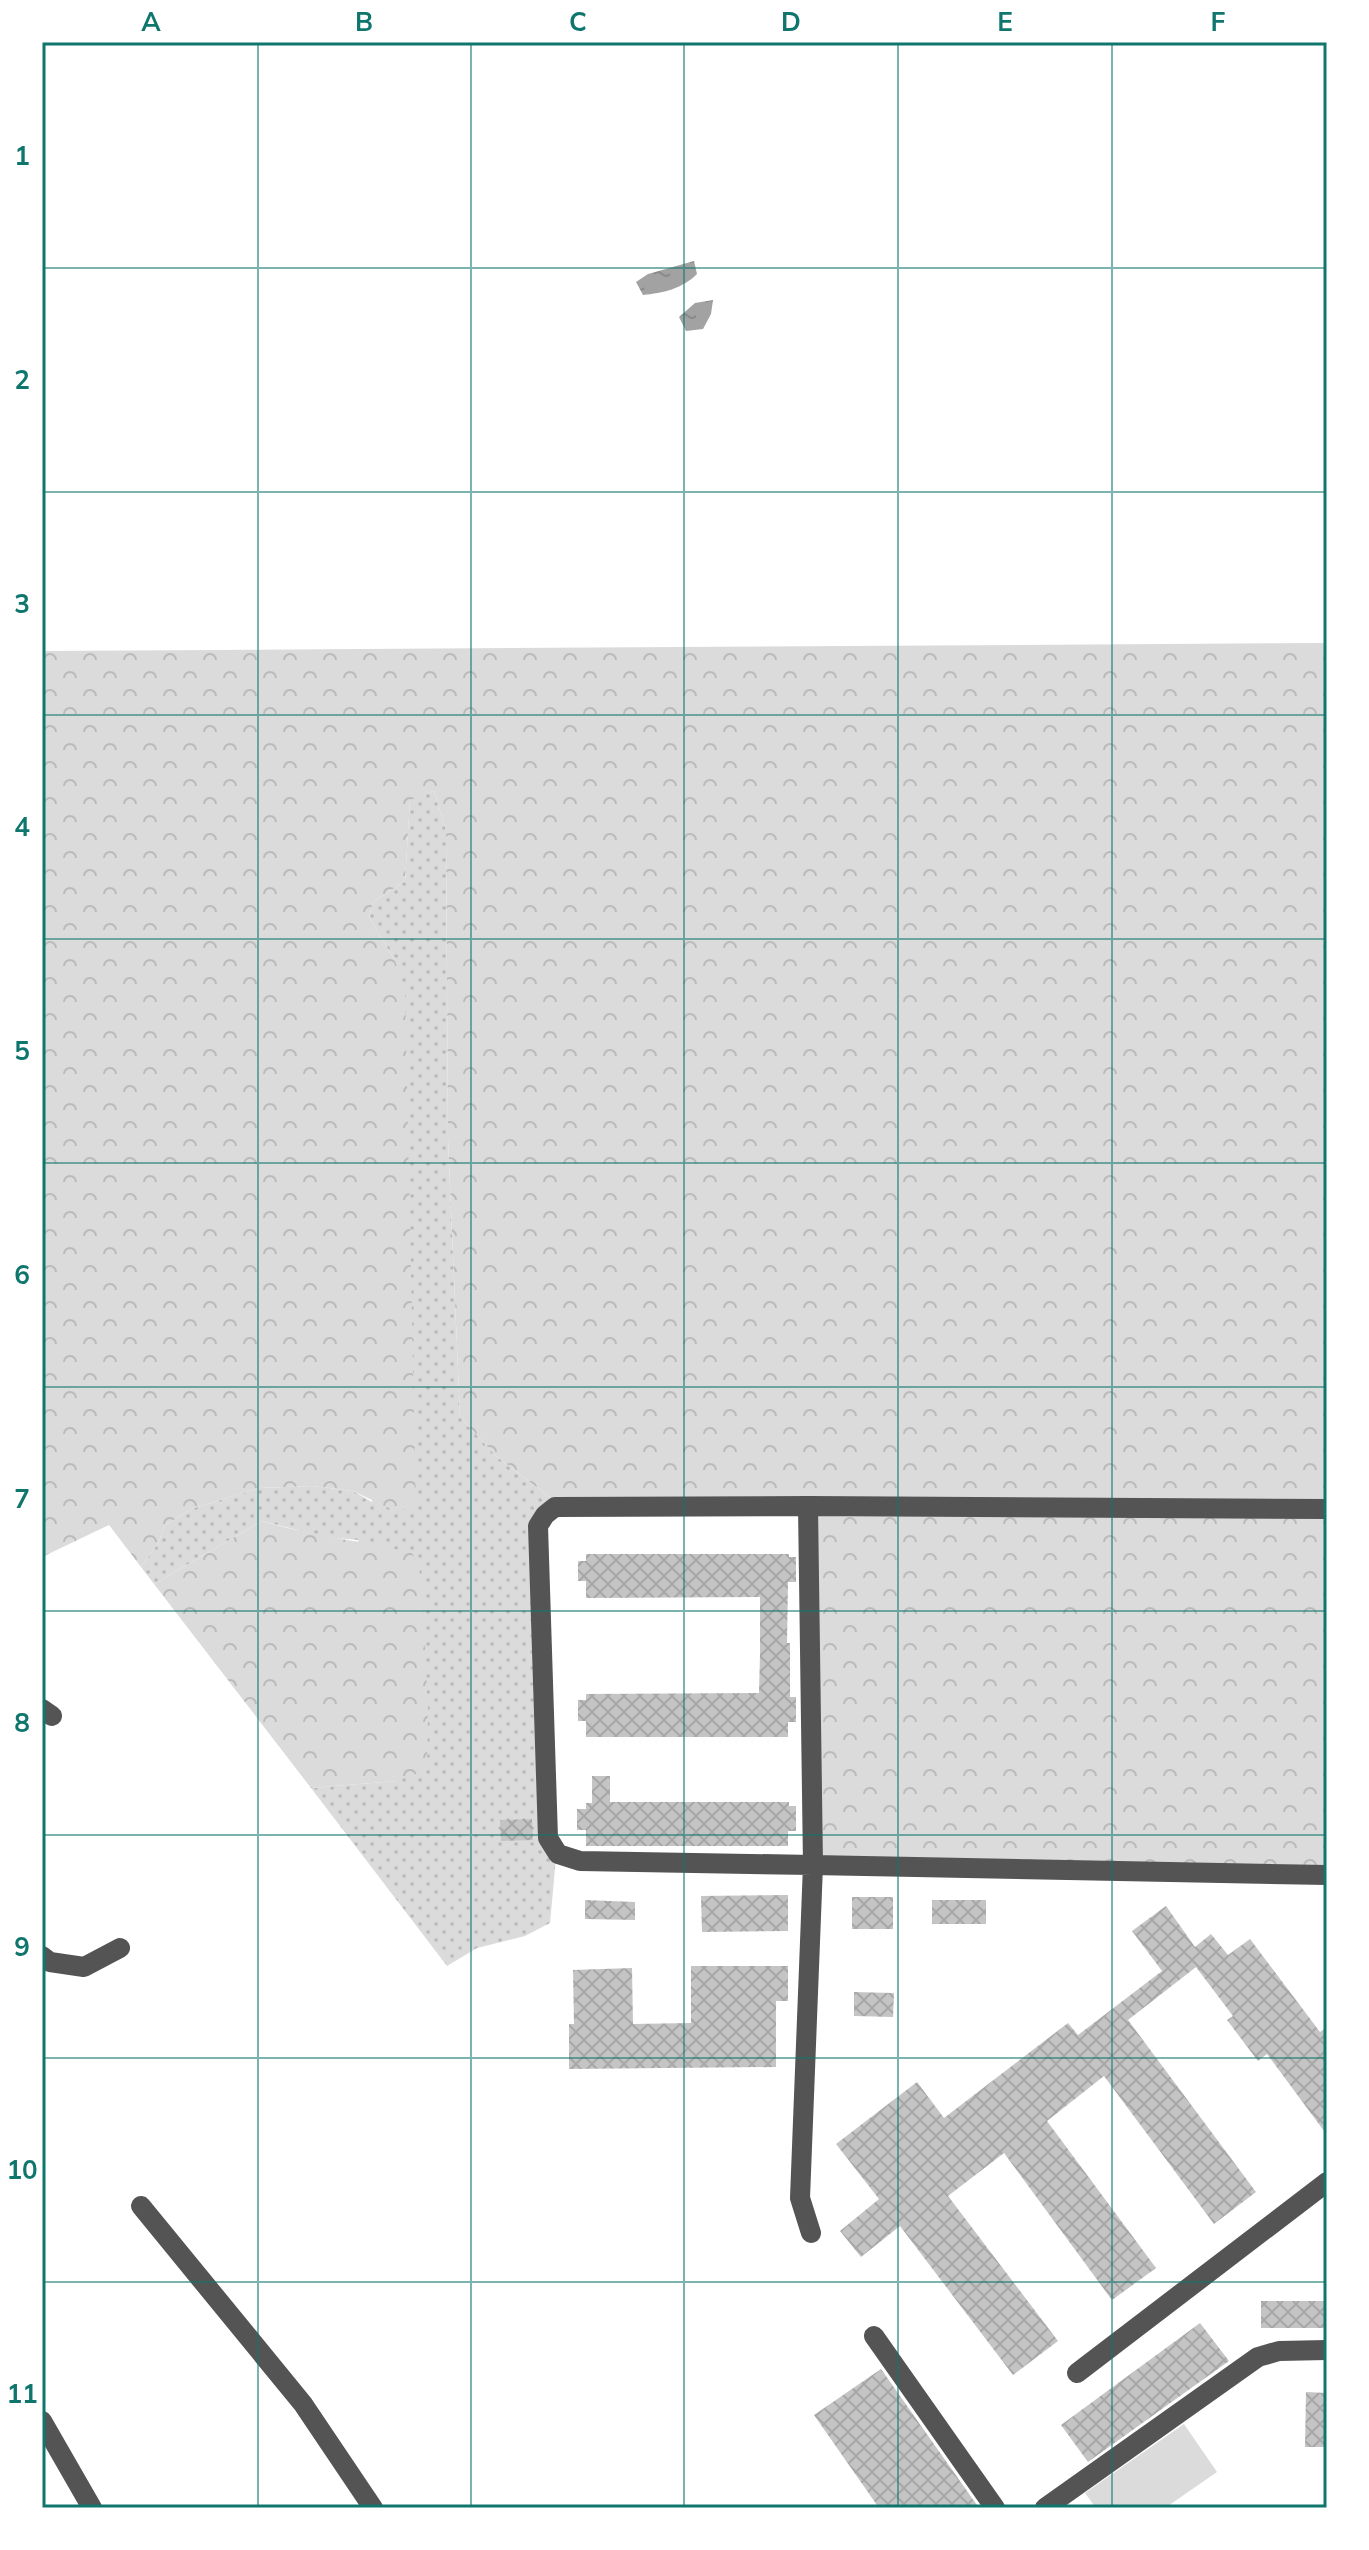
<svg xmlns="http://www.w3.org/2000/svg" width="1369" height="2550" font-family="Mulish,sans-serif">
<defs>
<pattern id="grass-dots" width="8" height="8" patternUnits="userSpaceOnUse" patternTransform="scale(2)"><rect width="8" height="8" fill="#dbdbdb"/><path d="M2 2h.1M6 6h.1" fill="none" stroke="#bababa" stroke-width="1.8" stroke-linecap="round"/></pattern>
<pattern id="forest-crowns" width="20" height="18" patternUnits="userSpaceOnUse" patternTransform="scale(2)"><rect width="20" height="18" fill="#dbdbdb"/><path d="M2 6a3 3 0 1 1 6 0M12 15a3 3 0 1 1 6 0" fill="none" stroke="#bababa"/></pattern>
<pattern id="water-ripples" width="26" height="14" patternUnits="userSpaceOnUse" patternTransform="scale(2)"><rect width="26" height="14" fill="#a2a2a2"/><path d="M2 4q2-2 4 0t4 0M15 11q2-2 4 0t4 0" fill="none" stroke="#8a8a8a"/></pattern>
<pattern id="building-cross-hatch" width="8" height="8" patternUnits="userSpaceOnUse" patternTransform="scale(2)"><rect width="8" height="8" fill="#c4c4c4"/><path d="M0 0l8 8M0 8l8-8" fill="none" stroke="#a7a7a7"/></pattern>
</defs>
<rect width="100%" height="100%" fill="#fff"/>
<path fill="url(#grass-dots)" d="M434,791L446,830L448,1139L460,1417L496,1456L556,1502L543,1510L556,1858L550,1923L525,1936L477,1948L447,1966L311,1788L396,1781L358,1540L325,1537L262,1521L154,1584L141,1567L159,1542L164,1526L191,1509L259,1488L313,1486L353,1491L372,1502L395,961L369,917L373,902L405,881L410,799Z"/>
<path fill="url(#forest-crowns)" d="M1327,643V1504L556,1502L496,1456L460,1417L448,1139L446,830L434,791L410,800L405,881L373,902L369,917L395,961L405,989L416,1509L393,1510L353,1491L313,1486L259,1488L191,1509L164,1526L159,1542L141,1567L109,1525L42,1557V651Z
M813,1512L1327,1515V1870L818,1860Z
M262,1521C312,1536 362,1541 412,1553L419,1568L422,1588L428,1711L427,1770L396,1781L311,1788L154,1584Z"/>
<path fill="#dbdbdb" d="M1184,2424L1217,2472L1165,2508H1096L1085,2493Z"/>
<path fill="url(#water-ripples)" d="M694,261L697,274C682,289 663,293 643,295L636,282L648,274Z
M713,300L711,314L703,329L686,331L679,317L695,303Z"/>
<path fill="url(#building-cross-hatch)" d="M586,1554H789V1557H796V1582H788L787,1643H790V1697H796V1722H788V1737H586V1721H578V1700H586V1694L759,1693L760,1654V1597L586,1598V1581H578V1561H586Z
M592,1776H610V1802H789V1806H796V1831H788V1846H586V1830H577V1809H586V1803H592Z
M532,1819L533,1840L501,1841L500,1820Z
M788,1895V1931L702,1932L701,1896Z
M852,1897H893V1929H852Z
M585,1900L635,1902V1920L585,1919Z
M932,1900H986V1924H932Z
M1166,1906L1195,1947L1211,1934L1228,1955L1250,1939L1320,2032L1327,2027V2135L1267,2054L1258,2061L1227,2020L1233,2016L1196,1967L1128,2020L1256,2192L1214,2224L1104,2076L1047,2121L1156,2268L1112,2300L1004,2153L948,2196L1058,2341L1013,2375L900,2226L861,2257L840,2231L879,2199L836,2144L917,2082L944,2118L1068,2023L1078,2035L1162,1971L1132,1931Z
M691,1966H788V2001H776V2067L569,2069V2024H574L573,1970L632,1968L633,2024L691,2023Z
M854,1992L894,1993L893,2017L854,2016Z
M1261,2301H1327V2328H1261Z
M1200,2323L1229,2361L1088,2462L1061,2425Z
M881,2369L979,2508H879L814,2415Z
M1306,2392L1327,2393V2447H1305Z"/>
<g fill="none" stroke-linecap="round" stroke-linejoin="round">
<path stroke="#545454" stroke-width="20" d="M808,1506L555,1507L545,1515L538,1526L548,1838L558,1854L580,1861L813,1865L800,2198L811,2233
M1327,1509L808,1506L813,1865L1327,1875
M42,1709L52,1716
M42,1956L50,1962L84,1967L120,1948
M141,2206L303,2404L373,2508
M874,2336L995,2508
M1077,2373L1327,2182
M42,2421L92,2508
M1045,2508L1258,2357L1279,2351L1327,2350"/>
</g>
<path fill="none" stroke="#0f766e" stroke-width="2" stroke-opacity="0.55" d="M258,42V2508M471,42V2508M684,42V2508M898,42V2508M1112,42V2508M42,268H1327M42,492H1327M42,715H1327M42,939H1327M42,1163H1327M42,1387H1327M42,1611H1327M42,1835H1327M42,2058H1327M42,2282H1327"/>
<rect width="1369" height="2550" fill="none" stroke="#ffffff" stroke-width="88"/>
<rect x="44" y="44" width="1281" height="2462" fill="none" stroke="#0f766e" stroke-width="3"/>
<g font-size="26" text-anchor="middle" font-weight="bold" fill="#0f766e">
<text x="151" y="31">A</text>
<text x="364" y="31">B</text>
<text x="578" y="31">C</text>
<text x="791" y="31">D</text>
<text x="1005" y="31">E</text>
<text x="1218" y="31">F</text>
<text x="22" y="165">1</text>
<text x="22" y="389">2</text>
<text x="22" y="613">3</text>
<text x="22" y="836">4</text>
<text x="22" y="1060">5</text>
<text x="22" y="1284">6</text>
<text x="22" y="1508">7</text>
<text x="22" y="1732">8</text>
<text x="22" y="1956">9</text>
<text x="22" y="2179">10</text>
<text x="22" y="2403">11</text>
</g>
</svg>
